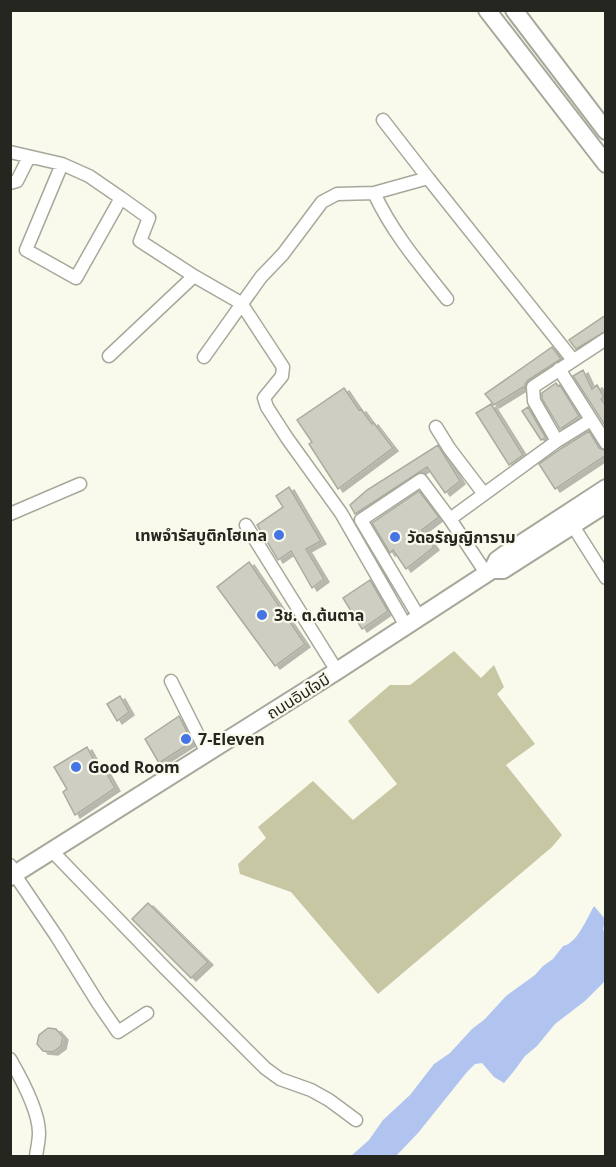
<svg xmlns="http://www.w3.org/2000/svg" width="616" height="1167" font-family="'Open Sans','Noto Sans Thai',sans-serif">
<defs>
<filter id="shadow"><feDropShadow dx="5" dy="3" stdDeviation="0" flood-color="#0004"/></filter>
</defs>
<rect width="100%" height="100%" fill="#f9f9ec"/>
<path fill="#c7c7a3" d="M454,651L481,678L494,665L504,687L497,694L535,744L506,765L562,835L552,847L378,994L291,892L240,874L238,864L266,838L258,827L313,781L353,820L397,784L348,721L390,685H410Z"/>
<path fill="#b0c4ef" d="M594,906L605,919L603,930L606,932L605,981L585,1001L555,1024L537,1046L525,1056L514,1071L504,1083L494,1077L482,1063L475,1064L467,1072L418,1133L396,1156H351L369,1140L383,1120L410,1095L434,1064L450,1053L472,1029L485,1019L506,996L535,975L543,966L553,959L563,946C577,944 587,918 594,906Z"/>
<path fill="#cecec2" stroke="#abab9f" stroke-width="1.5" filter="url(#shadow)" d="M606,315V331L576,349L569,340Z
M552,347L561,359L528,380L525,384V389L523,387L494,405L485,394Z
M583,370L592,389L597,385L604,397L601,399L606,406V427L573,376Z
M556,383L558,386L560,385L579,416L560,429L542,399V393Z
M344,388L359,410L361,409L372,424L373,422L393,448L338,489L309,444L312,442L297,420Z
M491,404L523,455L509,465L476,413Z
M528,407L546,438L541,440L522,411Z
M589,431L599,448L606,451V455L555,489L539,464L562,448Z
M438,445L460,481L445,493L427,467L355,514L350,505L367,490Z
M289,487L321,541L306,549L324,579L312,588L291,551L278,560L257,525L283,507L276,496Z
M419,491L439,517L422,530L434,547L406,569L393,550L390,553L372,523Z
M249,562L305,644L275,666L217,587Z
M370,580L388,611L362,629L343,598Z
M120,696L129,712L117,721L107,704Z
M179,716L192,742L159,763L145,739Z
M87,747L99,769L103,767L115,788L75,815L63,792L67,789L54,767Z
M148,903L208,962L191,978L132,919Z
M48,1028L56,1029L63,1037L61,1046L53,1052L43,1051L37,1044L39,1035Z"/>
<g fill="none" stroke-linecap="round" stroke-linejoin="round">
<g stroke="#a7a89b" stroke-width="15">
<path id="street" d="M383,120L428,178
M10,152L62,164L89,176L121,198
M62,164L26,250L76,278L121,198L149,218L140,241L194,276
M10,183L17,181L29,157
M374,193C392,232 420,265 447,299
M109,356L194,276L241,303L283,367L282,376L264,398L267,407L287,438L341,513L406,626
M204,357L261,277L283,254L322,202L337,194L374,193L428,178L573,360
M559,369L606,443
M436,427L449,448L484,494
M557,441L534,401L533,387L606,339
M10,514L80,484
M246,525L337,671
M573,526L606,578
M486,573L450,519L557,441L591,420
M419,617L361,520L421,480L450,519
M171,681L207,753
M52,851L164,967L265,1068L280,1079L311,1090L329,1100L356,1120
M10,865L15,875L57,937L98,1003L118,1032L147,1013
M10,1059C21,1078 39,1112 39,1133C39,1141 37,1149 36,1156"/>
</g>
<g stroke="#a7a89b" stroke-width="20">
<path id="secondary" d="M487,10L606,164
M514,10L606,131
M492,570H503L606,504
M10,877L337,671L492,570L497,560L508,552L606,488"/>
</g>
<use href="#street" stroke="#fff" stroke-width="12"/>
<use href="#secondary" stroke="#fff" stroke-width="16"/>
</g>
<g fill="#4574e5" stroke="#f9f9ec" stroke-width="2">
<circle cx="279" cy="535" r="6"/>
<circle cx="395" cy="537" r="6"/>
<circle cx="262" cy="615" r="6"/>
<circle cx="186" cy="739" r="6"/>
<circle cx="76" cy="767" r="6"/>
</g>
<g text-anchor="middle" stroke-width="4.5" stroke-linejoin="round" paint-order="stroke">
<g font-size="16" font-weight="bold" fill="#262621" stroke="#f9f9ec" text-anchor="start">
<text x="267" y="541" text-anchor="end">เทพจำรัสบูติกโฮเทล</text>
<text x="407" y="543">วัดอรัญญิการาม</text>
<text x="274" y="621">3ช. ต.ต้นตาล</text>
<text x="198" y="745">7-Eleven</text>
<text x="88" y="773">Good Room</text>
</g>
<g font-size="16" fill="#262621" stroke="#f9f9ec">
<text transform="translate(298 696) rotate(-32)" y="6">ถนนอินใจมี</text>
</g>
</g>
<rect width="616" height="1167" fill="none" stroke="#262621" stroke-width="24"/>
</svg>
